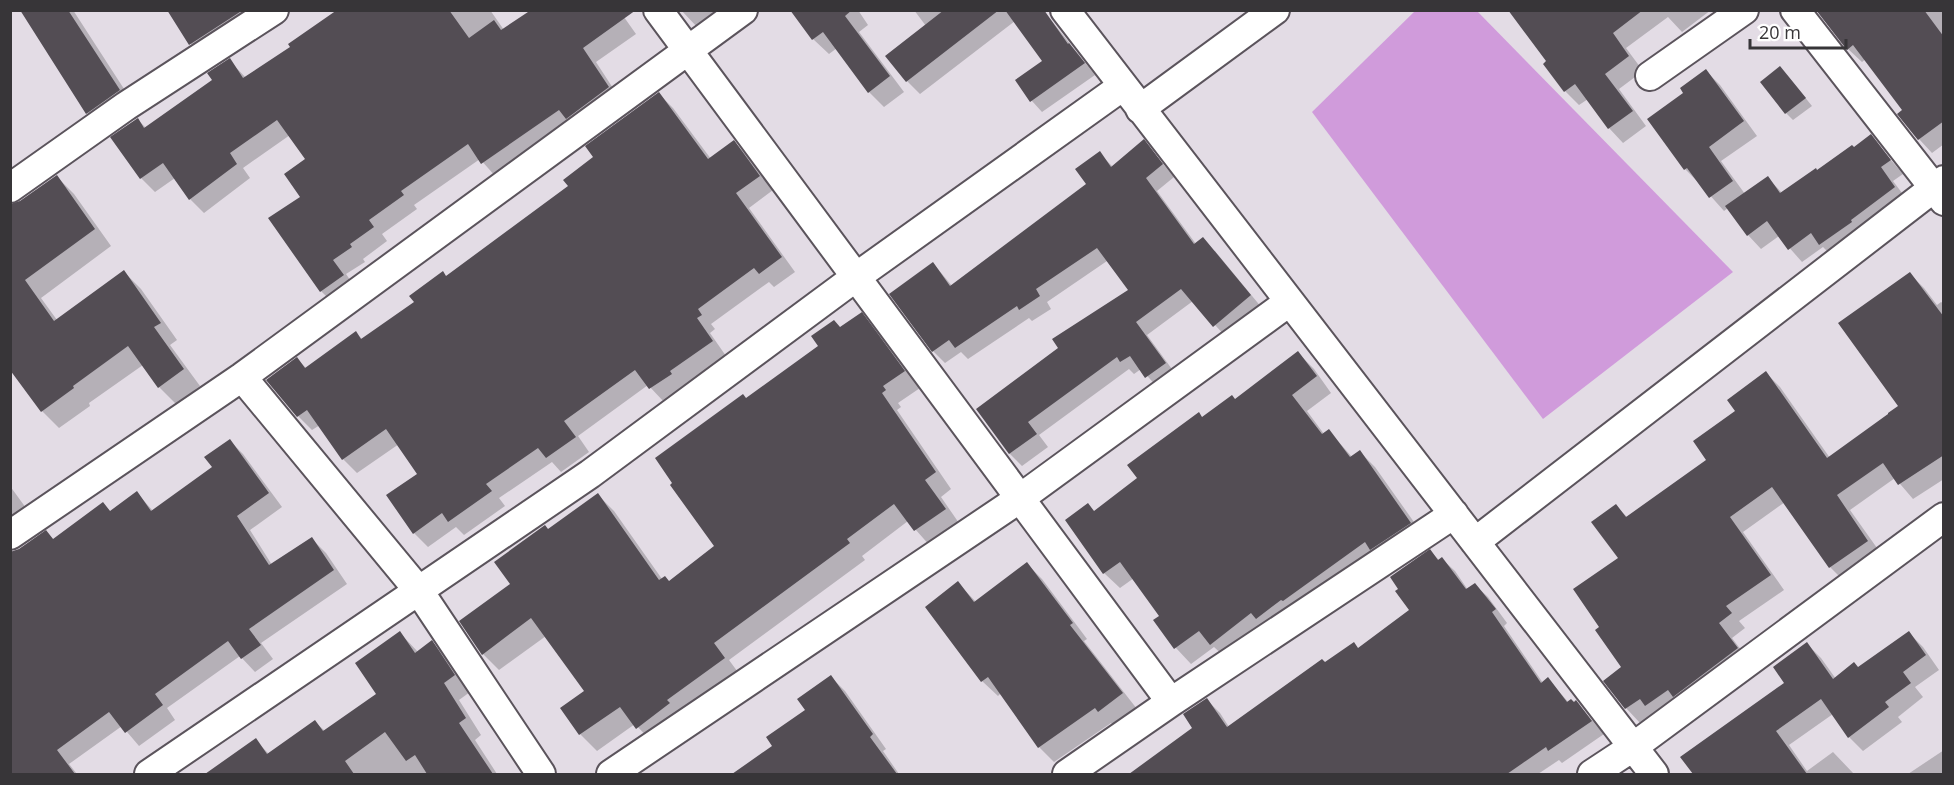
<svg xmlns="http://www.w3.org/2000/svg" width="1954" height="785" font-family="'Open Sans',sans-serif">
<rect width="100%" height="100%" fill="#e3dce5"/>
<path fill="#d09bdb" d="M1415,11H1477L1733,272L1543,419L1312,112Z"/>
<path fill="#0003" d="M22,10H73L137,109L106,131L87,113Z
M169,10H263L211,65L191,44Z
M340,10H490L504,30L619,10L636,34L596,62L622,102L496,177L480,159L414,205L417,209L382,234L387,241L363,259L365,262L346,274L357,290L335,305L321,291L303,197L307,159L290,135L243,168L250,178L204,213L190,199L175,178L155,192L141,178L112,138L138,120L146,128L214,81L229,60L246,78L292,48Z
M681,10H724L698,28Z
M792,10H858L868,25L859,32L904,92L884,107L869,92L837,48L829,54L813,39Z
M914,10H1043L1095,75L1042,112L1032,101L1017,81L1044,62L1015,21L920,94L907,81L926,26Z
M1510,10H1711L1682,32L1668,17L1626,48L1643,71L1619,89L1646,126L1623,143L1609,128L1588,99L1579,105L1565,91L1548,61Z
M1818,10H1944V144L1932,153L1919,139L1904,110L1866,59L1862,62L1848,49Z
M1706,71L1720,85L1757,136L1721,161L1745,194L1768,178L1782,193L1854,148L1870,136L1903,174L1893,181L1908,201L1834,258L1823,247L1802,262L1779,236L1761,249L1748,235L1728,208L1724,211L1699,183L1685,169V93Z
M1787,75L1812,106L1793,120L1786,113Z
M659,94L673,108L711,159L734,142L748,156L773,190L749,208L795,272L774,287L769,282L711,324L715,329L710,333L726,356L683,386L685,389L665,403L648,385L578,436L589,452L561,472L552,462L499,498L505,506L464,535L456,527L428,547L414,533L419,474L399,444L357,473L343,459L320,425L312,430L298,416L297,359L307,369L356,333L363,340L416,302L570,187L595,158Z
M1144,141L1174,177L1157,191L1196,244L1215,251L1262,308L1227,338L1193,301L1147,335L1177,376L1159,389L1141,369L1134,374L1129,369L1039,435L1048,447L1022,466L1010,454L978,410L1060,348L1131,291L1107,261L1047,302L1051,309L1032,321L1029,318L968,359L961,352L945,363L933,351V263L952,286L1089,184L1099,153L1113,167Z
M57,177L74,194L111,246L41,298L57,320L124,272L141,289L177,340L170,345L200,386L176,404L159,387L143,365L89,403L90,406L59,428L42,411L14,372L10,374V206L20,203Z
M1910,274L1924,288L1937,305L1941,302L1944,304V479L1913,499L1895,478L1850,510L1882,555L1844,581L1830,567L1785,502L1743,532L1784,590L1739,621L1745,628L1732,638L1751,663L1660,719L1654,713L1640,723L1626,708L1605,681L1623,668L1601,627L1620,558L1616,506L1628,518L1708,460L1737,411L1766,373L1780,387L1830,458L1900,406Z
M861,314L878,331L920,388L898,403L901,407L897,410L951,489L941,497L961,526L931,547L908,521L862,556L865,560L729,660L740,675L654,744L635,724L597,751L580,734L562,708L586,691L546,636L499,670L483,654L512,584L548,531L598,495L614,511L662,579L670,583L717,547L747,400Z
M1298,353L1314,369L1331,393L1307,411L1324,434L1329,431L1352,457L1360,452L1375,467L1426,539L1227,659L1214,647L1191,664L1176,648L1155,621L1161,616L1134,578L1120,588L1104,573L1095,512L1139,479L1203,418L1235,400Z
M230,441L243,454L282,507L250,530L272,565L312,539L326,553L347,584L261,643L273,659L255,672L240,656L167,708L175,720L139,746L122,726L69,764L77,774H10V561L20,550L46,532L54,540L103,504L111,512L137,493L153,511L214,467Z
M10,486L26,508L10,519Z
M1430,551L1440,561L1442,559L1455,571L1468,590L1475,585L1488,597L1507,623L1504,626L1543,683L1548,679L1569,703L1576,702L1604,734L1562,763L1559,760L1538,774H1132L1194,728L1207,700L1220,713L1229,727L1325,664L1359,649L1411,610Z
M1027,564L1042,579L1087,639L1084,641L1137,709L1114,726L1111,723L1054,762L1039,747L1001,693L998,696L982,681L958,583L976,602Z
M400,633L418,652L432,642L448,658L470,692L459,700L481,735L475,740L497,774H214L212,771L255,740L269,754L315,722L325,731L378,694Z
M1909,633L1923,647L1939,670L1915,687L1923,697L1898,717L1902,722L1863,751L1849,737L1833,714L1789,745L1807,771L1833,752L1854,774H1694L1682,757L1786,683L1807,644L1821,658L1836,679L1858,668Z
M831,677L845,691L886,749L883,751L899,774H735L774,746L807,710Z
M1944,750V774H1908Z"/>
<path fill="#534d54" d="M20,10H68L120,90L86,114Z
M167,10H243L189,45Z
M337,10H449L469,38L494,20L501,30L531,10H636L583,48L609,87L566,119L559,110L481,164L468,144L401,191L404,195L369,220L374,227L350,244L352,247L333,260L344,275L320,292L268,218L300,197L284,174L305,159L277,120L230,153L237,164L189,200L163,163L140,179L110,137L138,118L144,128L212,80L207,73L230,58L243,78L290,47L288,44Z
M790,10H852L845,16L890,76L868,93L823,32L812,40Z
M944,10H999L906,82L885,56Z
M1005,10H1044L1068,44L1069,43L1085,63L1030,102L1015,80L1042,61Z
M1508,10H1643L1613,33L1629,56L1605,74L1633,111L1608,129L1575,84L1564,92L1543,64L1546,61Z
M1816,10H1924L1944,37V121L1918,140L1897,114L1902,110L1853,45L1847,50Z
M1780,66L1806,98L1785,114L1760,82Z
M1706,69L1744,121L1709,147L1733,181L1709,198L1687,168L1684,170L1647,119L1683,93L1680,88Z
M659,92L708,159L734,140L760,176L736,193L782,257L759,274L754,268L698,309L702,315L697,318L713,341L670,371L672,374L649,389L635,370L564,421L576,437L546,458L538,448L486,484L492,491L448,522L442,513L413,534L386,495L417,474L386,429L342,460L307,410L297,417L266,380L297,357L305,368L356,331L361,339L414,302L409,296L443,271L446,276L568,186L563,180L593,157L585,146Z
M1871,134L1891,160L1881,167L1895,187L1851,220L1852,222L1819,245L1811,233L1788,250L1767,221L1747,236L1725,206L1768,176L1780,193L1816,168L1817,170L1852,145L1854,147Z
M1144,139L1163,164L1146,178L1194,244L1203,237L1251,295L1213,327L1181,289L1136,322L1166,363L1145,378L1130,356L1120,362L1117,357L1028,422L1037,434L1009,454L976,409L1058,348L1052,339L1128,290L1097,248L1036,289L1040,296L1019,310L1017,306L955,348L949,340L932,352L889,294L933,262L950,286L1086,184L1075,169L1100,151L1111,167Z
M57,175L95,229L25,280L54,321L124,270L161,323L154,327L184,369L158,388L128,346L73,386L74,388L41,412L10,370V204L20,201Z
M1910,272L1944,317V455L1898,485L1883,463L1837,495L1868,541L1829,568L1772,487L1730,517L1771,575L1726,606L1732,613L1719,623L1738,648L1673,697L1668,690L1645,706L1640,699L1625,709L1603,681L1621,667L1595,630L1599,627L1573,589L1618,558L1591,522L1616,504L1626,517L1706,460L1693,441L1735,411L1727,400L1766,371L1827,458L1888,414V413L1898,406L1838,323Z
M862,312L905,371L883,386L886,390L882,393L936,472L925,480L946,509L914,531L894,504L847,539L850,543L714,643L725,658L667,700L670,703L636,729L620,707L579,735L560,708L584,691L531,618L482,655L459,621L510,584L494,562L545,525L548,529L598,493L659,580L665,576L669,581L714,546L670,485L672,483L655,458L743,394L746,398L818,346L811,336L834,320L840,327Z
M1298,351L1317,376L1292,395L1322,434L1329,429L1350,457L1360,450L1411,523L1370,550L1365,542L1283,601L1281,600L1256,619L1251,613L1210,645L1199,631L1174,649L1153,620L1159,616L1120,562L1103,574L1065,520L1088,503L1094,511L1137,478L1127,465L1199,412L1202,417L1232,395L1235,399Z
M230,439L269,493L237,516L269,565L312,537L334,570L249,629L261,645L241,659L228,641L155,694L163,705L125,733L109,712L57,750L75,774H10V552L19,549L46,530L53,539L103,502L110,511L137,491L151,511L212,467L204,457Z
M1430,549L1438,560L1442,557L1466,589L1475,583L1496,609L1492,612L1541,683L1548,677L1567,702L1571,699L1574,702L1576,700L1592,721L1548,751L1546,747L1507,774H1129L1192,728L1183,714L1207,698L1227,727L1322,659L1325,662L1354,642L1358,648L1409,610L1395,591L1398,589L1390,577Z
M1027,562L1073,623L1070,625L1123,693L1098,712L1095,708L1038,748L988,677L981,682L925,607L958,581L974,602Z
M400,631L415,653L432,640L455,675L444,683L466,718L459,723L493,774H427L415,755L406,761L385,732L345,761L354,774H205L256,738L267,754L315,720L323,731L376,694L355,663Z
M1909,631L1926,655L1903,672L1911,683L1885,702L1889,707L1848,738L1821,699L1776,731L1807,774H1693L1680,757L1784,683L1773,667L1807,642L1833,679L1854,662L1858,667Z
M831,675L873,734L870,737L897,774H732L772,746L766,737L805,710L797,699Z"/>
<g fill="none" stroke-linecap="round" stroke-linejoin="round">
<g stroke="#5b545c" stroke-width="32">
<path id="minor" d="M658,10L1171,702
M1065,10L1654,774
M1795,10L1944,201
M1650,76L1744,10
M1140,109L1275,10
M10,188L126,106L274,10
M242,377L419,591L541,774
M10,535L242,377L743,10
M1475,542L1944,180
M149,774L590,474L856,277L1123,86
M611,774L1019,499L1289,302
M1067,774L1171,702L1454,514
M1592,774L1633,747L1944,517"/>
</g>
<use href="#minor" stroke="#fff" stroke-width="28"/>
</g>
<rect width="1954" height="785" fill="none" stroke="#373538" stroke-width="24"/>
<path d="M1750 39v9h96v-9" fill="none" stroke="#373538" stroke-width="3"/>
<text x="1759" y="39" font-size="18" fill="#373538" stroke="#ffffff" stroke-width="4.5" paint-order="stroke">20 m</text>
</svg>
